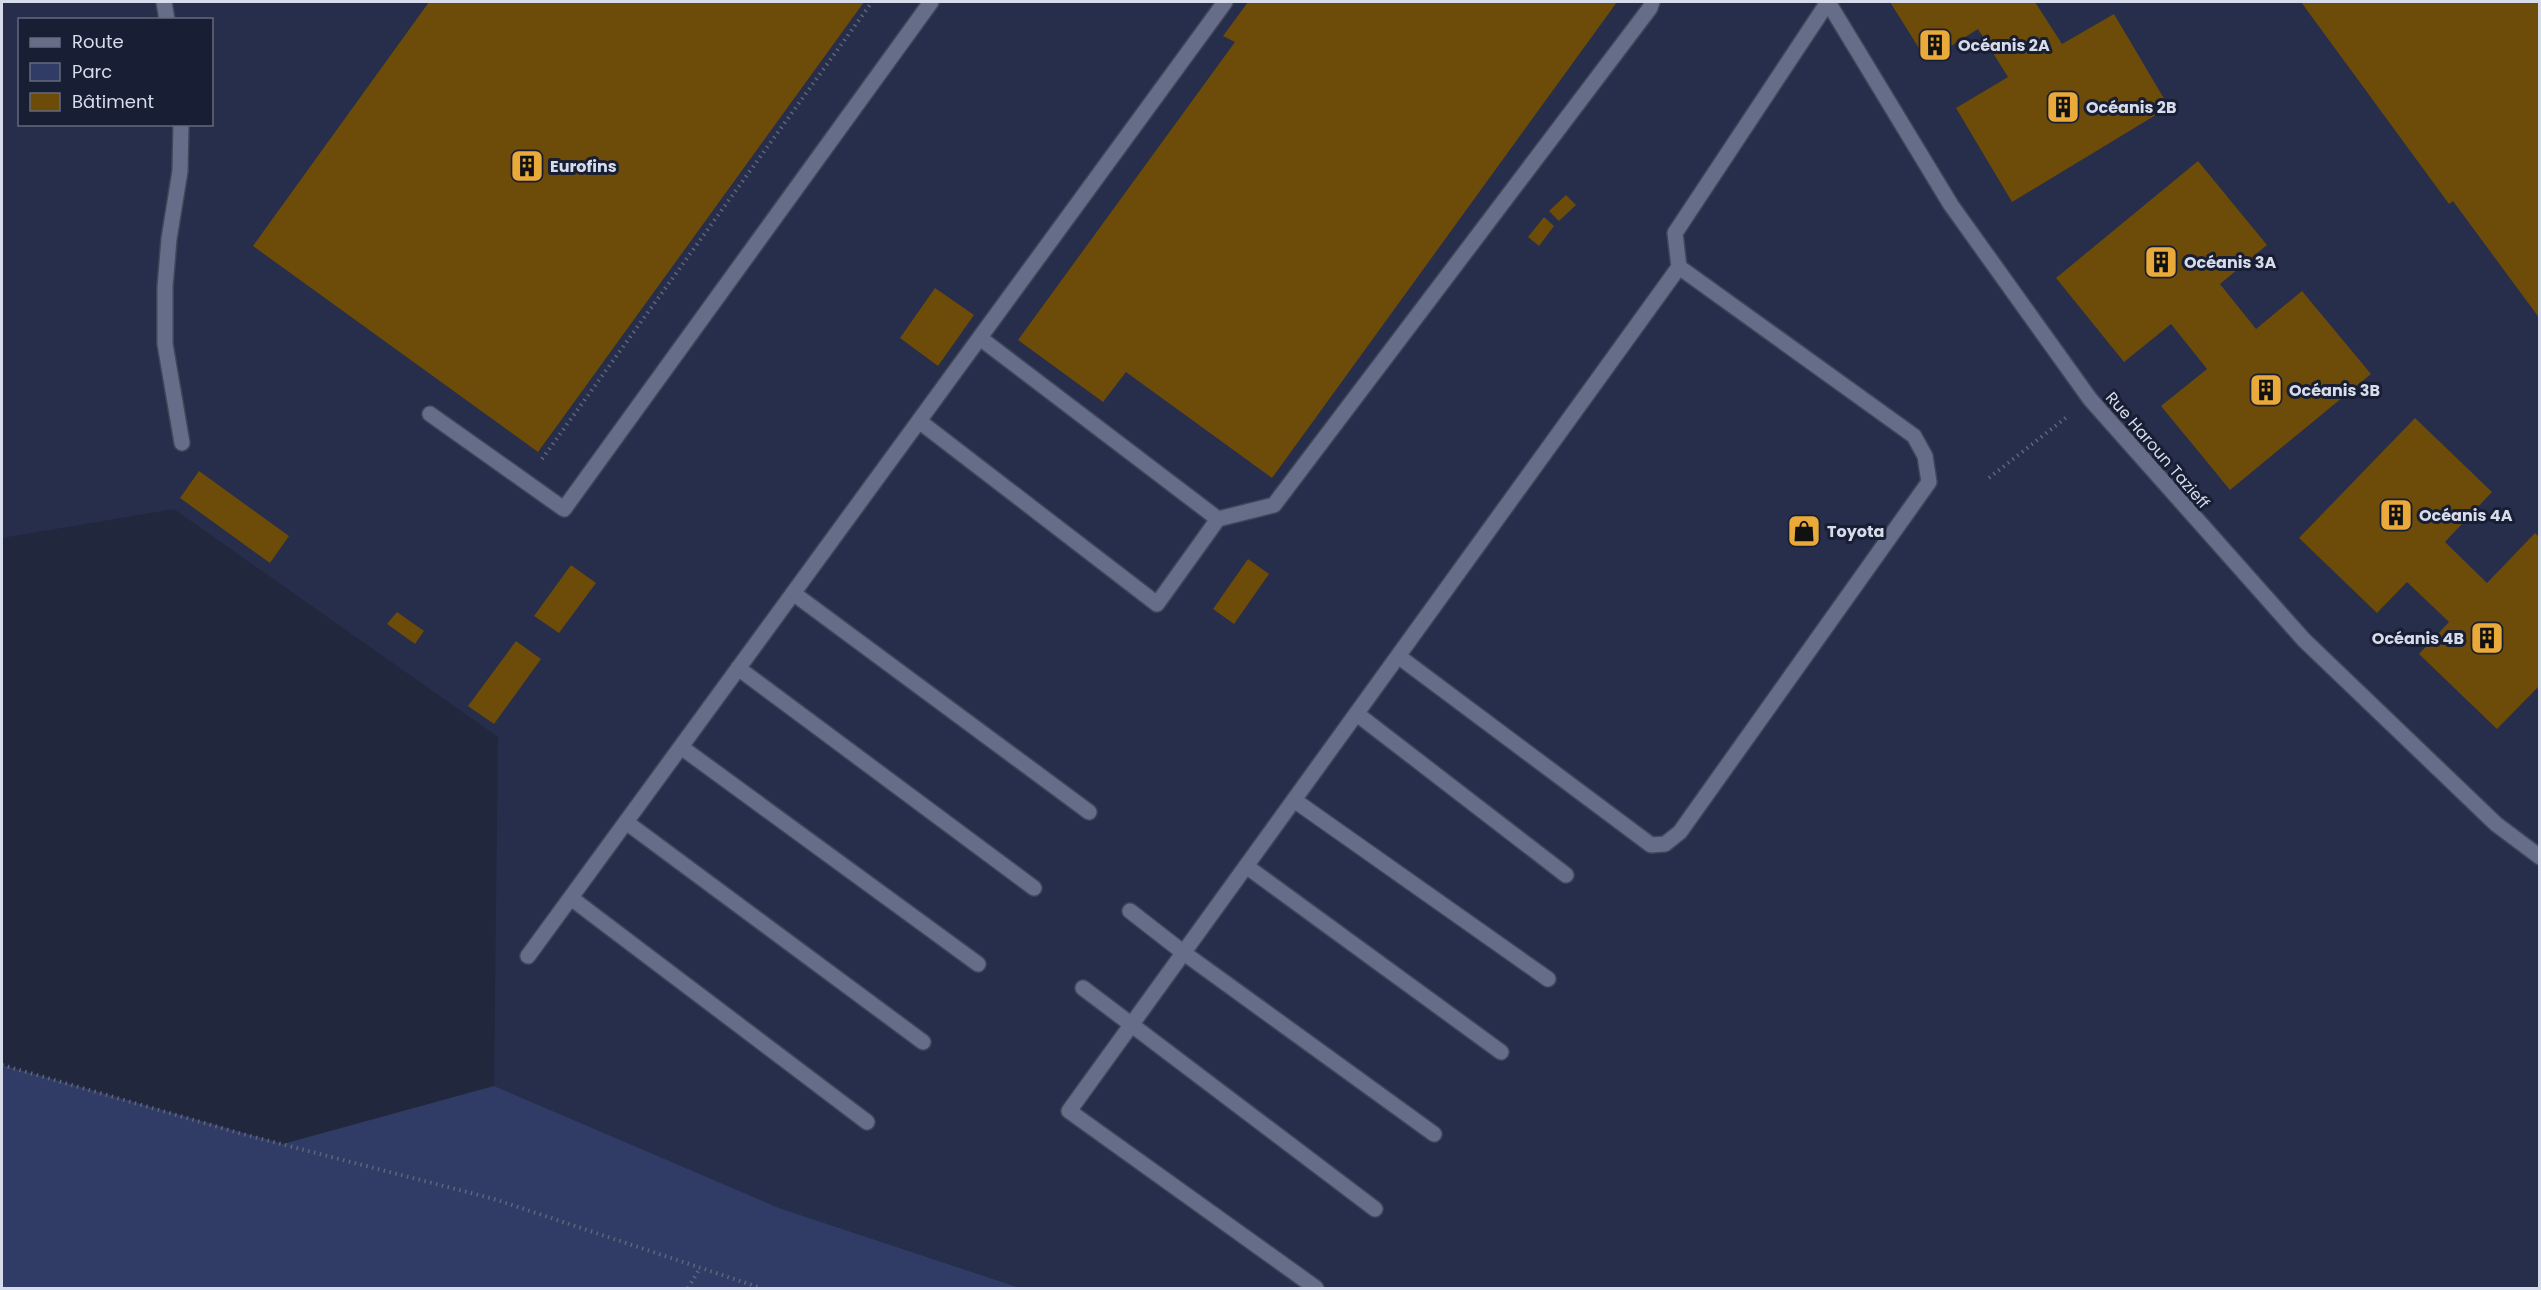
<svg xmlns="http://www.w3.org/2000/svg" width="2541" height="1290" font-family="Poppins,sans-serif">
<rect width="100%" height="100%" fill="#21283e"/>
<path fill="#262e4b" fill-rule="evenodd" d="M2,2H2539V1288H1020L779,1208L494,1086L498,737L174,509L2,538ZM20,20H212V124H20Z"/>
<path fill="#313c66" d="M2,1065L283,1144L494,1086L779,1208L1020,1288H2Z"/>
<path fill="#6d4b08" d="M429,2H864L538,452L253,246Z
M1248,2H1617L1272,478L1126,372L1103,402L1018,340L1235,42L1223,36Z
M1890,2H2035L2062,44L2114,14L2169,107L2012,202L1956,108L2008,77L1978,29L1927,61Z
M2301,2H2540V319L2453,201L2449,204Z
M2198,161L2267,245L2220,284L2256,329L2302,291L2371,374L2230,490L2161,406L2207,369L2171,324L2124,362L2056,278Z
M1566,195L1576,205L1559,221L1549,211Z
M1544,217L1554,226L1539,246L1528,237Z
M935,288L974,315L938,366L900,338Z
M2415,418L2492,492L2445,542L2487,583L2535,533L2540,538V685L2497,729L2419,654L2449,622L2407,582L2377,613L2299,538Z
M199,471L289,536L270,563L180,498Z
M1248,559L1269,574L1234,624L1213,609Z
M571,565L596,583L559,633L534,616Z
M397,612L424,631L415,644L387,624Z
M516,641L541,659L494,724L468,706Z"/>
<g fill="none" stroke-linecap="round" stroke-linejoin="round">
<g stroke="#404558" stroke-width="18">
<path id="lane" d="M164,2L167,20
M181,124L180,171L169,239L165,287V344L182,443
M1679,267L1398,656L1651,845L1665,844L1680,832L1929,482L1925,456L1914,436L1679,267L1675,233L1828,2
M430,414L564,509L931,2
M919,421L1157,604L1218,519L980,338
M1218,519L1274,505L1650,8L1652,2
M793,593L1089,812
M738,668L1034,888
M1357,714L1566,875
M681,747L978,964
M1294,800L1548,979
M626,822L923,1042
M1246,866L1501,1052
M571,898L867,1122
M1130,911L1184,953L1434,1134
M528,956L1225,2
M1083,988L1375,1209
M1316,1288L1069,1111L1398,656"/>
</g>
<g stroke="#404558" stroke-width="18">
<path id="street" d="M1828,2L1951,205L2090,399L2304,640L2496,824L2540,857"/>
</g>
<path stroke="#60667a" stroke-width="4" stroke-dasharray="1.5 4.5" stroke-linecap="butt" d="M542,459L872,2
M1989,478L2068,416
M2,1065L246,1135L494,1199L761,1288
M688,1288L700,1268"/>
<use href="#lane" stroke="#656d88" stroke-width="15"/>
<use href="#street" stroke="#656d88" stroke-width="15"/>
</g>
<defs>
<g id="building-square" transform="scale(1.725)"><rect x="-9" y="-9" width="18" height="18" rx="4" fill="#eaaa39" stroke="#181e34"/><path d="M-4-6H4V6H1V3H-1V6H-4ZM-2.5-4.3h1.7v1.8h-1.7ZM.8-4.3h1.7v1.8H.8ZM-2.5-1h1.7V.8h-1.7ZM.8-1h1.7V.8H.8Z" fill="#111"/></g>
<g id="shop-square" transform="scale(1.725)"><rect x="-9" y="-9" width="18" height="18" rx="4" fill="#eaaa39" stroke="#181e34"/><path d="M-5-2.5h2.3a2.7 3.5 0 0 1 5.4 0H5L5.5 6h-11ZM-1.5-2.5h3a1.5 2.3 0 0 0-3 0Z" fill="#111"/></g>
</defs>
<g fill-rule="evenodd">
<use href="#building-square" x="1935" y="45"/>
<use href="#building-square" x="2063" y="107"/>
<use href="#building-square" x="527" y="166"/>
<use href="#building-square" x="2161" y="262"/>
<use href="#building-square" x="2266" y="390"/>
<use href="#building-square" x="2396" y="515"/>
<use href="#shop-square" x="1804" y="531"/>
<use href="#building-square" x="2487" y="638"/>
</g>
<g text-anchor="middle" stroke-width="6" stroke-linejoin="round" paint-order="stroke">
<g font-size="16" font-weight="bold" fill="#d7dceb" stroke="#181e34" text-anchor="start">
<text x="1958" y="51">Océanis 2A</text>
<text x="2086" y="113">Océanis 2B</text>
<text x="550" y="172">Eurofins</text>
<text x="2184" y="268">Océanis 3A</text>
<text x="2289" y="396">Océanis 3B</text>
<text x="2419" y="521">Océanis 4A</text>
<text x="1827" y="537">Toyota</text>
<text x="2464" y="644" text-anchor="end">Océanis 4B</text>
</g>
<g font-size="16" fill="#d7dceb" stroke="#181e34">
<text transform="translate(2158 450) rotate(49)" y="6">Rue Haroun Tazieff</text>
</g>
</g>
<rect width="2541" height="1290" fill="none" stroke="#d7dceb" stroke-width="6"/>
<rect x="18" y="18" width="195" height="108" fill="#181e34" stroke="#646a7d" stroke-width="1.5"/>
<rect x="30" y="38" width="30" height="9" fill="#656d88" stroke="#646a7d" stroke-width="1.5"/>
<text x="72" y="48" font-size="18" fill="#d7dceb">Route</text>
<rect x="30" y="63" width="30" height="18" fill="#313c66" stroke="#646a7d" stroke-width="1.5"/>
<text x="72" y="78" font-size="18" fill="#d7dceb">Parc</text>
<rect x="30" y="93" width="30" height="18" fill="#6d4b08" stroke="#646a7d" stroke-width="1.5"/>
<text x="72" y="108" font-size="18" fill="#d7dceb">Bâtiment</text>
</svg>
